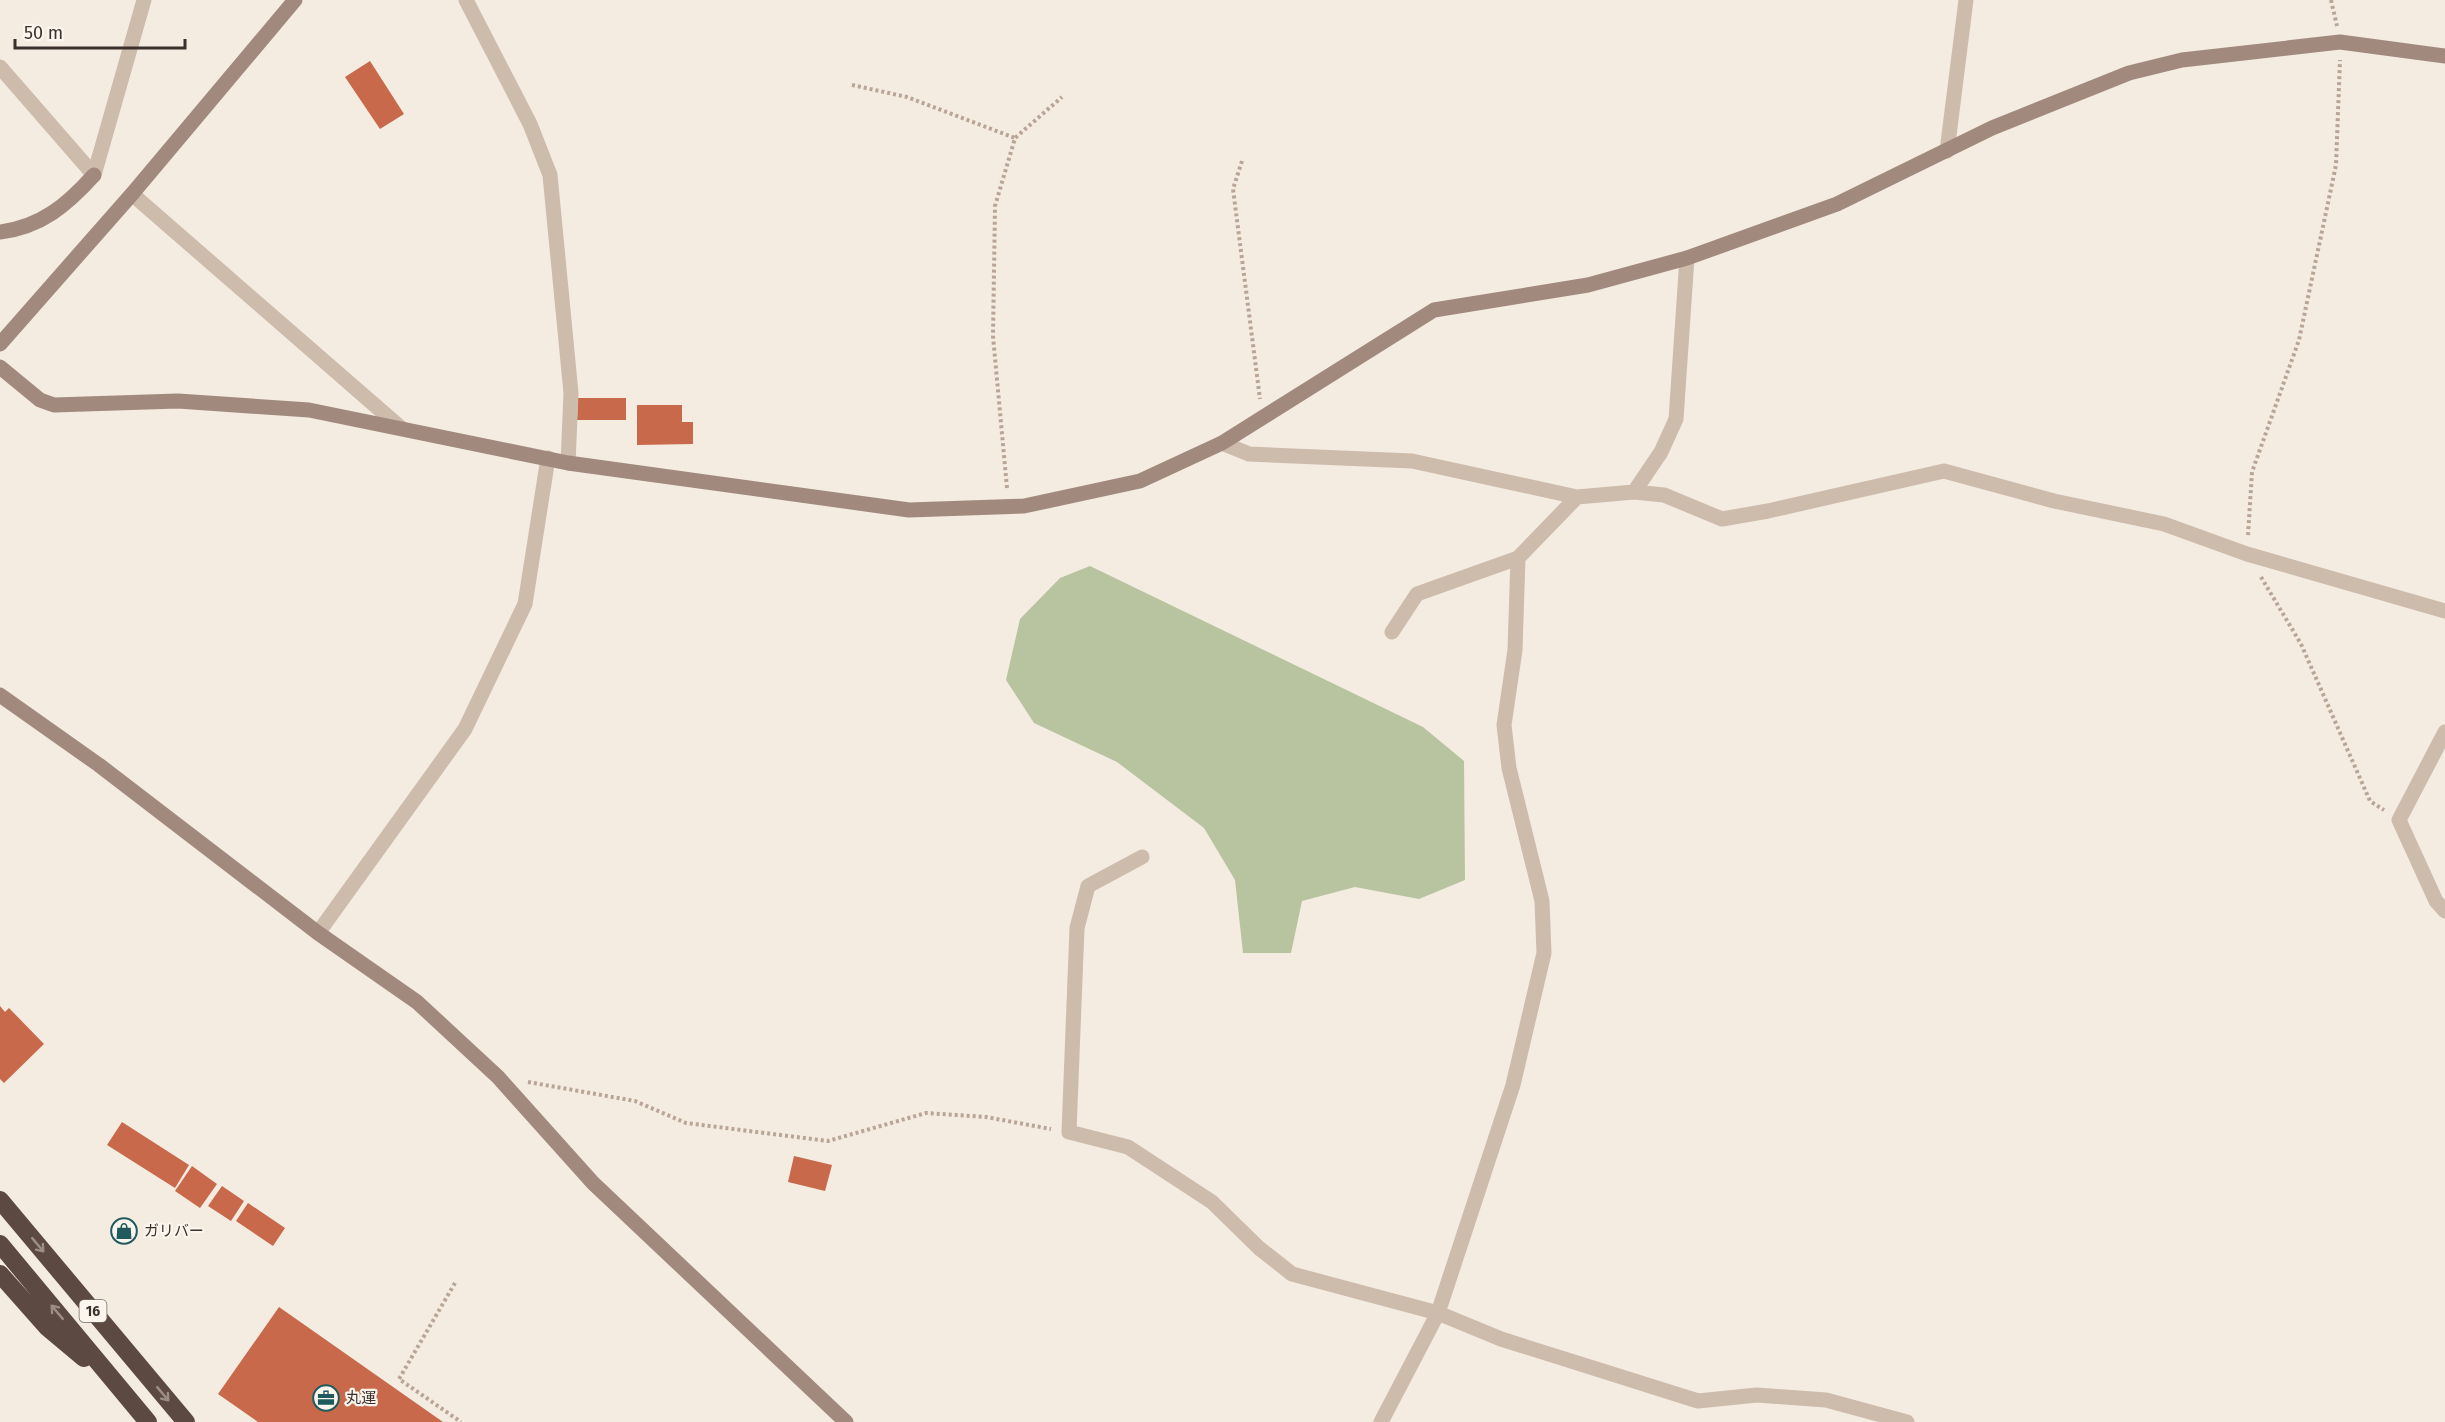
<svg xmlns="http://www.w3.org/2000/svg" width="2445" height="1422" font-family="'Fira Sans','Noto Sans JP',sans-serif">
<rect width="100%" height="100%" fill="#f4ebe1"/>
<path fill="#b8c4a0" d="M1090,566L1423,727L1464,761L1465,880L1419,899L1355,887L1302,901L1291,953H1243L1235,880L1204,828L1117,762L1034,723L1006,680L1020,619L1060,578Z"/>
<path fill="#c8694b" d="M370,61L404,114L380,129L345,77Z
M578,398H626V420H577Z
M637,405H682V422H693V444L637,445Z
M0,1006L5,1012L9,1008L44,1044L4,1083L0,1079Z
M122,1122L189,1165L175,1188L107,1145Z
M794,1156L832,1165L825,1191L788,1182Z
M192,1166L217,1184L200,1208L175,1191Z
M222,1186L244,1201L231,1221L208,1206Z
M248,1203L285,1228L273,1246L236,1221Z
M279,1307L443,1422H258L218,1394Z"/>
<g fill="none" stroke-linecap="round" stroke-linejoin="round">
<path stroke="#b9a596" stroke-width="4" stroke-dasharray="3 3" stroke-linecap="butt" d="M2331,0L2337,26
M852,85L907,97L1015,138
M1242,161L1233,189L1260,399
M1007,488L993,336L995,206L1015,138L1062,97
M2248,535L2252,472L2299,340L2336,165L2340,60
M2261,577L2301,644L2370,801L2384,810
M528,1082L635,1101L686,1123L828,1141L926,1113L986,1117L1051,1129
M455,1283L399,1379L461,1422"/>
<path stroke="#cdbbac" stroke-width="15" d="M466,0L530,124L550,175L571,393L568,463
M0,67L94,175
M1947,151L1966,0
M94,175L144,0
M132,194L401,428
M1222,443L1249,454L1412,461L1577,497
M1634,492L1664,495L1722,519L1768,511L1944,471L2054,501L2164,524L2247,554L2445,611
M1392,632L1417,594L1518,558L1577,497L1634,492L1661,452L1676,419L1687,258
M2445,732L2399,820L2436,901L2445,911
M1142,857L1088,886L1077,928L1069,1132L1128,1147L1212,1202L1259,1248L1292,1274L1438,1313L1501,1339L1698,1401L1757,1395L1826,1400L1907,1422
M318,933L465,729L525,604L548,458
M1381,1422L1438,1313L1513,1085L1544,953L1542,901L1509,768L1504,725L1515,650L1518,558"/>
<path stroke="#a18a7d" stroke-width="15" d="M0,232C41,227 67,205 94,175
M0,344L132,194L295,0
M0,367L40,400L54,405L178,401L309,410L568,463L909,510L1024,506L1140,481L1222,443L1434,310L1588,285L1687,258L1837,204L1992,128L2129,73L2182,60L2340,42L2445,56
M0,695L99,765L318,933L417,1002L498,1077L593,1183L846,1422"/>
<path stroke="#5c4a42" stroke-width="18" d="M0,1200L186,1422
M0,1244L148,1422
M0,1274L47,1327L84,1358"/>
</g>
<defs><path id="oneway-shaft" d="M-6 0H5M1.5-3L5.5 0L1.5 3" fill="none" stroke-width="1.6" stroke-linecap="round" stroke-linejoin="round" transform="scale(1.5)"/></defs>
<g stroke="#9c8e87">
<use href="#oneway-shaft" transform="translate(38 1245) rotate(50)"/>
<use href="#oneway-shaft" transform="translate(57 1312) rotate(-130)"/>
<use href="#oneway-shaft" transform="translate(163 1394) rotate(50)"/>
</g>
<defs>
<g id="shop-ring" transform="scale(1.35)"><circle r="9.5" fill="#fbf5ee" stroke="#1f5a5e" stroke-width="1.5"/><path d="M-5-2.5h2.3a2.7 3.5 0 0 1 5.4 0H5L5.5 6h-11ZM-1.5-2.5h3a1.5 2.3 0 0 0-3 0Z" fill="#1f5a5e"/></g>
<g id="office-ring" transform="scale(1.35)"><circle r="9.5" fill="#fbf5ee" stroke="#1f5a5e" stroke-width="1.5"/><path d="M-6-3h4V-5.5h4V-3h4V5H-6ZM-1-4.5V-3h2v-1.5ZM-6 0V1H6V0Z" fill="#1f5a5e"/></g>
</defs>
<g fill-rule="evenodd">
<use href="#shop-ring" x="124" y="1231"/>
<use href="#office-ring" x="326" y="1398"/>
</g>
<g text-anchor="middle" stroke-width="4.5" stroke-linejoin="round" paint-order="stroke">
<rect fill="#fbf5ee" stroke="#756b66" stroke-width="1.5" x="79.5" y="1300" width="27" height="22" rx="4.5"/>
<g font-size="14" font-weight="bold" fill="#3b302b">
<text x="93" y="1316">16</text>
</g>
<g font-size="15" fill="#3b302b" stroke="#fbf5ee" text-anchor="start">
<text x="144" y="1236">ガリバー</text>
<text x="346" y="1403">丸運</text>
</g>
</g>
<path d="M15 39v9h170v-9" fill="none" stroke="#3b302b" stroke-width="3"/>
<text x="24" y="39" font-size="18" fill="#3b302b" stroke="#fbf5ee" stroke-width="4.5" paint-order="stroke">50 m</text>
</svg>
